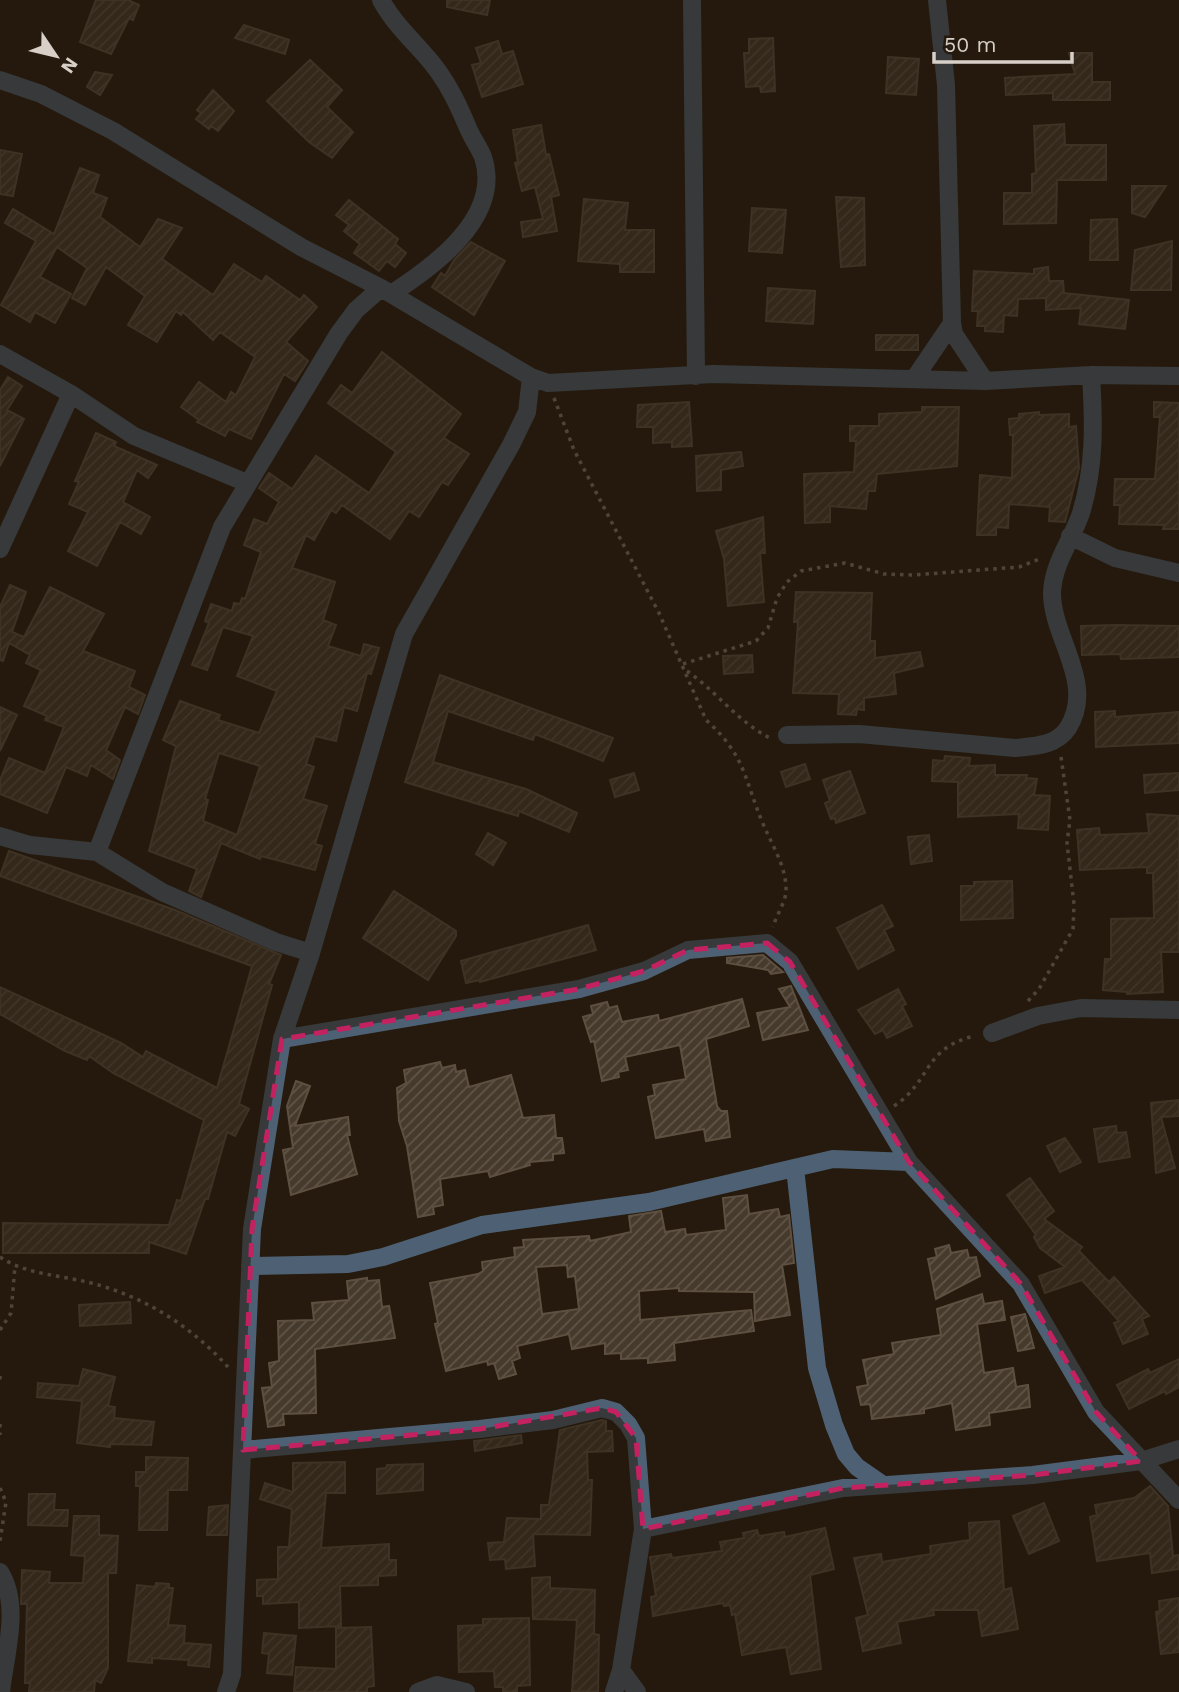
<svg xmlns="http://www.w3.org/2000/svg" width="1179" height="1692" font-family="'Work Sans',sans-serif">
<defs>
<pattern id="building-hatch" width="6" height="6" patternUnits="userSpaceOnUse" patternTransform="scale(1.75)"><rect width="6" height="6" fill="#463a2c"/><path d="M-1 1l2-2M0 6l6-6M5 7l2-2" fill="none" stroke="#605549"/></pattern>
</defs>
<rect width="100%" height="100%" fill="#251a0d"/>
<path fill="url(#building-hatch)" stroke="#5d5041" stroke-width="2" fill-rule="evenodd" d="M96,0H128L139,5L133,20L129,18L111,54L80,42Z
M447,0H490L487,15L447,7Z
M244,25L289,40L285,54L235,38Z
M773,38L775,91L761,92L760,86L746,87L744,53H749V39Z
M498,41L502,54L513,51L523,84L482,97L472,65L481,63L476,48Z
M1069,53H1092V82H1110V100H1053V93L1006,95L1005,78L1075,74Z
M888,57L919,59L916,95L886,93Z
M310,60L342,90L327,107L353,132L332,158L309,142L267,101Z
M95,72L112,75L100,95L87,87Z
M213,90L234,111L218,131L211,126L209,129L196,119L201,113L197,110Z
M1064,124L1065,145H1106V180H1057L1056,223L1004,224V193H1032V174L1036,173L1034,126Z
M541,125L546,155L549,154L559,195L551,197L557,231L523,237L521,222L543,219L535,187L522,191L515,163L518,162L513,130Z
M0,150L22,154L13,196L0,194Z
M80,168L99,175L93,193L107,198L100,217L140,247L158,219L182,228L162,259L213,295L234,264L262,282L266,276L300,300L304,295L317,307L286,342L308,361L295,381L284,374L251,439L229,429L225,436L197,422L199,420L181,407L199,382L226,402L231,392L236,395L255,357L220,332L213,340L183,312L181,315L176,311L157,342L128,325L145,296L106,267L85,305L72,298L87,268L57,247L40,277L71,294L55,323L35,312L30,322L1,305L36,241L5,223L13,209L54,234Z
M1132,186H1166L1145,217L1132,213Z
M836,197L864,198L865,265L841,267Z
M584,199L628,203L625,230H654V272H620V264L578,261Z
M349,200L398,239L395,244L406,253L395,267L387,261L379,271L354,253L360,244L344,231L349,225L336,215Z
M752,208L786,210L782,253L749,251Z
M1117,219L1118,260H1090L1091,220Z
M1172,241L1171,290H1131L1135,250Z
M471,242L505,261L474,315L432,287L441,273L445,276L454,260Z
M1048,267L1049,281H1063L1064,293L1129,300L1125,329L1079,324L1081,308L1046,310V298L1018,299L1017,316L1004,315L1003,332L985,331V326H977L978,311H972L974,271L1034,274V269Z
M768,288L815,291L813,324L766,321Z
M876,335H918V350H876Z
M382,352L461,414L444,438L469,454L448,485L442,482L419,517L409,511L390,539L342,505L336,513L331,510L314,540L306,535L292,568L335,582L323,620L336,625L328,646L361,656L364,644L379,648L371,674L367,673L357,711L344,707L336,741L315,736L306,764L314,767L303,799L327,806L315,844L322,846L315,870L261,856L260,859L221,843L201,897L189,891L197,869L149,851L176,746L163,740L180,701L220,715L218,720L259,733L277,691L237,676L253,636L223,627L207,670L192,665L209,623L205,621L211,604L232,611L234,603L240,604L242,598L245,599L261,552L244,545L254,519L267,524L279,502L259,488L269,473L292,489L316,456L369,493L396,452L328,403L341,385L352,393ZM219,753L260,766L237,835L203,821L208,800L205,799Z
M8,377L22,386L7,410L24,419L0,466V390Z
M689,402L692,446L672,447V442L653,443V427H637L638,405Z
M1154,402L1179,403V529H1163L1164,525L1119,524L1120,505H1114L1115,479H1155L1160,417H1154Z
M922,407H959L957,466L877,474L875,491H868L866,509L830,506V522L805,523L804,474L854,472L856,441H850V426H879V414L922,412Z
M1039,412V415L1069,414V427L1076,426L1079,468L1065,522L1049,521L1050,507L1009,504L1008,528L996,527V535H977L980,475L1012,478L1013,435H1010L1009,419L1019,418V414Z
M96,433L116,442L114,446L157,465L148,478L137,470L123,502L150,517L141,534L120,522L97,566L68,551L88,512L69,504L79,482L75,481Z
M741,452L743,466L721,470V490L697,491L696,456Z
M763,517L765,553H760L764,602L728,606L724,559L716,531Z
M10,585L26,592L12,632L24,637L50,587L104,614L83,651L135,671L129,687L145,695L138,714L125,707L106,750L120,760L113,779L91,765L87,776L66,767L47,813L0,794V780L9,758L45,773L64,727L45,720L47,716L24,706L41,670L26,663L30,655L9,643L3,661L0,660V607Z
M796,592L872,593L870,641H875V658L920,652L923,666L894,673L896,694L864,698V710L857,709L856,715L838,714L839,694L793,693L798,622H794Z
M1116,625L1179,626V657L1121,659L1120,654L1082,655L1081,626Z
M752,655L753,672L724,674L723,656Z
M440,675L613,738L603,761L535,734L533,740L448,711L433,762L526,789L577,813L569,832L519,811L518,816L405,782Z
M0,707L17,715L0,751Z
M1115,711V717L1179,712V743L1096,747L1095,712Z
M945,756L970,758L969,766L995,765V775H1027L1026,778L1037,779L1034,795L1050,796L1048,830L1018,828L1019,814L958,817V782L932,781L933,760L944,761Z
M805,764L810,779L786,787L781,772Z
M850,771L865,813L836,823L835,818L831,819L825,803L830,801L823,780Z
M634,773L639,790L615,797L610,780Z
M1179,773V790L1145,793L1144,775Z
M1147,814L1179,816V952H1161L1163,992L1127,994V992L1103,990L1105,959H1111V919L1154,918L1153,873H1147V867L1080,870L1077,830L1099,828L1100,835L1149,833Z
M488,833L506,843L493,865L476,854Z
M929,835L932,861L911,864L908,837Z
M9,851L175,910L281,955L269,984L272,985L239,1104L249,1109L235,1136L227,1132L208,1199H205L186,1254L149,1242V1253H3V1223L169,1225L177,1200L181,1201L204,1120L113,1073L89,1056L87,1060L65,1051L0,1014V987L121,1043L143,1057L146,1051L217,1088L252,966L0,876Z
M1012,881L1013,918L961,920V886H974V882Z
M394,891L456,931V936L428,980L363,938Z
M882,905L893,926L884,930L894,950L858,969L837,928Z
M588,925L596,950L480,982V980L466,983L461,961Z
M763,955L783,972L771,974L768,970L727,963V958Z
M791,986L808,1030L763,1040L757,1013L790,1007L779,989Z
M898,989L906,1004L902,1006L912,1026L887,1038L883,1030L875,1034L858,1010Z
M742,999L749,1026L706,1039L717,1106L721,1111H727L730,1137L706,1141L704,1129L656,1138L648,1097L655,1095L653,1085L686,1079L680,1045L625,1057L628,1070L618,1072L619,1077L602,1081L594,1041L591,1042L583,1017L593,1014L591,1006L607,1002L609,1008L617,1006L622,1022L658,1015L659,1021Z
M440,1062L442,1068L455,1065L456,1072L465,1070L469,1087L511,1075L523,1118L554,1115L556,1138H562L564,1153L553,1154V1160L529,1162L530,1165L490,1177L488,1171L440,1179L443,1205L433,1207L434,1214L418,1217L407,1146L399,1121L397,1088L406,1083L404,1070Z
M296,1081L310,1086L295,1126L348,1117L350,1135H347L357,1174L291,1195L283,1150L293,1148L287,1106Z
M1179,1100V1116L1161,1117L1175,1168L1156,1173L1151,1103Z
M1116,1126L1117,1133L1126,1132L1130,1157L1099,1162L1094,1129Z
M1065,1138L1081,1162L1060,1172L1047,1146Z
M1030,1178L1054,1211L1044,1219L1082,1247L1079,1251L1109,1282L1114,1277L1149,1316L1142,1319L1148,1334L1123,1344L1114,1323L1119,1321L1082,1280L1045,1293L1039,1276L1065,1267L1040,1248L1034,1237L1036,1235L1007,1195Z
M747,1195L749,1214L778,1209L780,1217L789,1215L794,1263L782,1265L790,1315L755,1321L754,1292L679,1291V1288L639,1291L640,1320L751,1310L754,1331L674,1343L675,1360L648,1363V1358L621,1359V1353L605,1354V1343L572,1349L569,1334L517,1346L520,1358L512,1361L516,1374L499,1379L494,1363L488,1365L487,1361L446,1371L435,1324L438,1323L430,1283L478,1274L483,1271L482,1262L515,1257L514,1248L524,1247L523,1240L589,1236L590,1241L631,1232L629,1216L661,1211L665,1232L685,1229L686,1235L726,1230L723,1198ZM567,1265L568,1277L575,1276L579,1309L542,1314L536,1267Z
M949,1245L951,1253L967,1250L969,1258L976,1257L980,1276L936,1299L928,1259L937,1257L935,1249Z
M367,1278V1281L379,1280L382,1307L389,1306L395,1338L315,1349L316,1413L283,1414L284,1425L268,1427L262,1388L272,1387L269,1363L279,1361L278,1321L314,1320L312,1303L349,1300L347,1281Z
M982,1294L984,1304L1002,1301L1005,1320L977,1324L984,1373L1013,1368L1016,1387L1028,1385L1030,1407L989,1413L990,1425L956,1430L952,1403L924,1409V1413L872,1419L870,1404L861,1405L857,1387L868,1385L863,1360L894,1354L892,1343L941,1335L937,1309Z
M130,1302L131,1323L80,1326L79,1305Z
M1025,1314L1034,1348L1018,1351L1011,1317Z
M1179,1359V1387L1166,1394L1165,1391L1129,1409L1117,1385L1148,1369L1150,1373Z
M83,1369L115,1377L108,1406L115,1407L114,1418L154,1422L151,1445L110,1444V1447L77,1443L82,1401L37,1397L38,1383L79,1386Z
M602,1420L606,1421V1431H612L613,1451L587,1452L588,1480H592L590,1535L533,1534L535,1566L506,1569L505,1559L490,1560L488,1543L504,1542L507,1518L541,1519V1505H549L560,1430Z
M521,1435L522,1443L475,1451L474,1441Z
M146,1457L188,1458L187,1490H168L167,1530H139L140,1486H136V1472H146Z
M345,1462V1493H326L321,1548L389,1544V1560H396V1575L378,1576V1585L340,1586L341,1626L299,1628V1602L263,1604V1596H257V1580L278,1579V1547H289L292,1509L260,1499L265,1483L293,1492V1463Z
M423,1464V1490L377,1494V1469L386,1468L387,1465Z
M1150,1486L1168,1506L1173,1556L1179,1555V1569L1152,1573L1150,1553L1097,1561L1090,1517L1097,1515L1095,1505L1134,1498Z
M29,1494H55L54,1510H68L67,1526L28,1525Z
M1044,1503L1059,1541L1029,1554L1013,1516Z
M228,1505L227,1535H207L209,1507Z
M74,1516H99V1535L118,1536L116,1573H108V1668L101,1683L95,1680L94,1692H29L30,1683H25L27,1604H21L22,1570L50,1572L49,1583H83L85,1556L71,1555Z
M999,1521L1004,1590L1011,1588L1018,1629L982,1636L978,1610H933L934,1615L897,1622L901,1643L863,1651L856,1618L868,1615L854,1558L881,1554L882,1562L931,1554L930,1546L970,1540L969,1523Z
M825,1528L834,1569L810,1575L821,1669L791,1674L786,1647L742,1655L735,1614L732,1615L730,1605L724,1606L723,1603L653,1616L651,1597L656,1596L650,1557L671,1554L672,1558L722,1551L720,1542L744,1538L743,1533L757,1530L759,1536L784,1532L785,1537Z
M550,1577V1588L595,1590L594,1634L599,1635L598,1692L572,1691L577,1620L533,1619L532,1578Z
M156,1583L169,1584V1588H173L168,1625L185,1626L184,1643L211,1645L209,1667L188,1665L189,1660L152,1658V1663L128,1661L137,1585L155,1587Z
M1179,1598V1652L1161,1654L1156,1612L1160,1611L1159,1601Z
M529,1618L530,1685L517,1686V1691L503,1692V1687H495L494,1671L459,1672L458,1626L483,1625V1619Z
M371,1627L374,1686L367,1687V1692H294L296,1667L336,1669V1628Z
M264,1633L296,1636L292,1675L267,1673L269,1654L262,1653Z"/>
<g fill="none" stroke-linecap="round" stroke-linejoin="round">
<path stroke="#82796e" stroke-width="3.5" stroke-dasharray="3.5 5" stroke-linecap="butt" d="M554,398L574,450L659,613L706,720C747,757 744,780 764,826C773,847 787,868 786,892C785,903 776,916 773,927
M683,664L756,641L768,628L777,598L787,582L801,571L845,563L884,574L913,575L1019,567L1042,558
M687,671C716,691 738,722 770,738
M1028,1001L1039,989L1073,929L1074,904L1067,843L1070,820L1061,757
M894,1106C932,1081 922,1049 974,1036
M0,1257C25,1274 58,1275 87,1282C142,1295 190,1325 228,1367
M0,1330L11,1313L15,1266
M0,1376V1381
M0,1424V1435
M0,1488L6,1502L0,1541"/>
<path stroke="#4e6174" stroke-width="18" d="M381,0C396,28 420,46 438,71C451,89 459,107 468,128C472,138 479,147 483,157C503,217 433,267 391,294
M692,0L696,376
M937,0L946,85L952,323L954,334L985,381
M0,80L41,94L113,131L301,247L381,288L531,377L548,383L713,374L985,381L1091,375L1179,376
M0,354L71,394L134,436L247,483
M914,379L952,323
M1070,536L1115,558L1179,573
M0,549L71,394
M787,735L859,734L1015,748C1035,746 1056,746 1068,728C1096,683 1052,638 1052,593C1053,563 1072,540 1081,513C1095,467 1094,423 1091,375
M0,836L30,845L97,852L162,892L276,942L311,953
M97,852L222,527L339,333L356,310L381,288
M992,1033L1038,1016L1081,1008L1179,1010
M282,1039L579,989L644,971L688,950L767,943L790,962L909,1162L1021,1284L1096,1412L1179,1500
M795,1168L817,1368L834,1425L846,1454L857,1467L883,1485
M250,1266L348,1264L383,1257L482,1225L649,1202L833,1159L909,1162
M243,1450L480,1429L553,1420L602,1408L616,1412L628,1424L636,1438L643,1529L621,1670L614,1692
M643,1529L843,1488L1033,1475L1141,1461L1179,1449
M0,1572C21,1605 5,1655 1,1692
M621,1670L637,1692
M226,1692L232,1674L252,1229L282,1039L311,953L404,634L511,445L527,412L531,377
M418,1692L437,1685L466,1692"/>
</g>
<path d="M0 0H1179V1692H0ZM767,943L790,962L909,1162L1021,1284L1096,1412L1141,1461L1033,1475L843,1488L643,1529L636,1438L616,1412L602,1408L480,1429L243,1450L252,1229L282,1039L579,989L644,971L688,950Z" fill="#251a0d" fill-opacity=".55" fill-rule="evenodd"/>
<path fill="none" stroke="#c32160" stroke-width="5" stroke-dasharray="14 9" stroke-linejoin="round" d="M767,943L790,962L909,1162L1021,1284L1096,1412L1141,1461L1033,1475L843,1488L643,1529L636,1438L616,1412L602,1408L480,1429L243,1450L252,1229L282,1039L579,989L644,971L688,950Z"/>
<g transform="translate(56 56) rotate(125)" stroke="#251a0d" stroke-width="5" paint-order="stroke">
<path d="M0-5L12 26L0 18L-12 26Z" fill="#d8d0c8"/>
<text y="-10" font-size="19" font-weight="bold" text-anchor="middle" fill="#d8d0c8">N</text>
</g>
<path d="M934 52v10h138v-10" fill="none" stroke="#d8d0c8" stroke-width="3.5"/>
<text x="944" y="52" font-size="21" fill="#d8d0c8" stroke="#251a0d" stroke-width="5" paint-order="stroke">50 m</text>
</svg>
